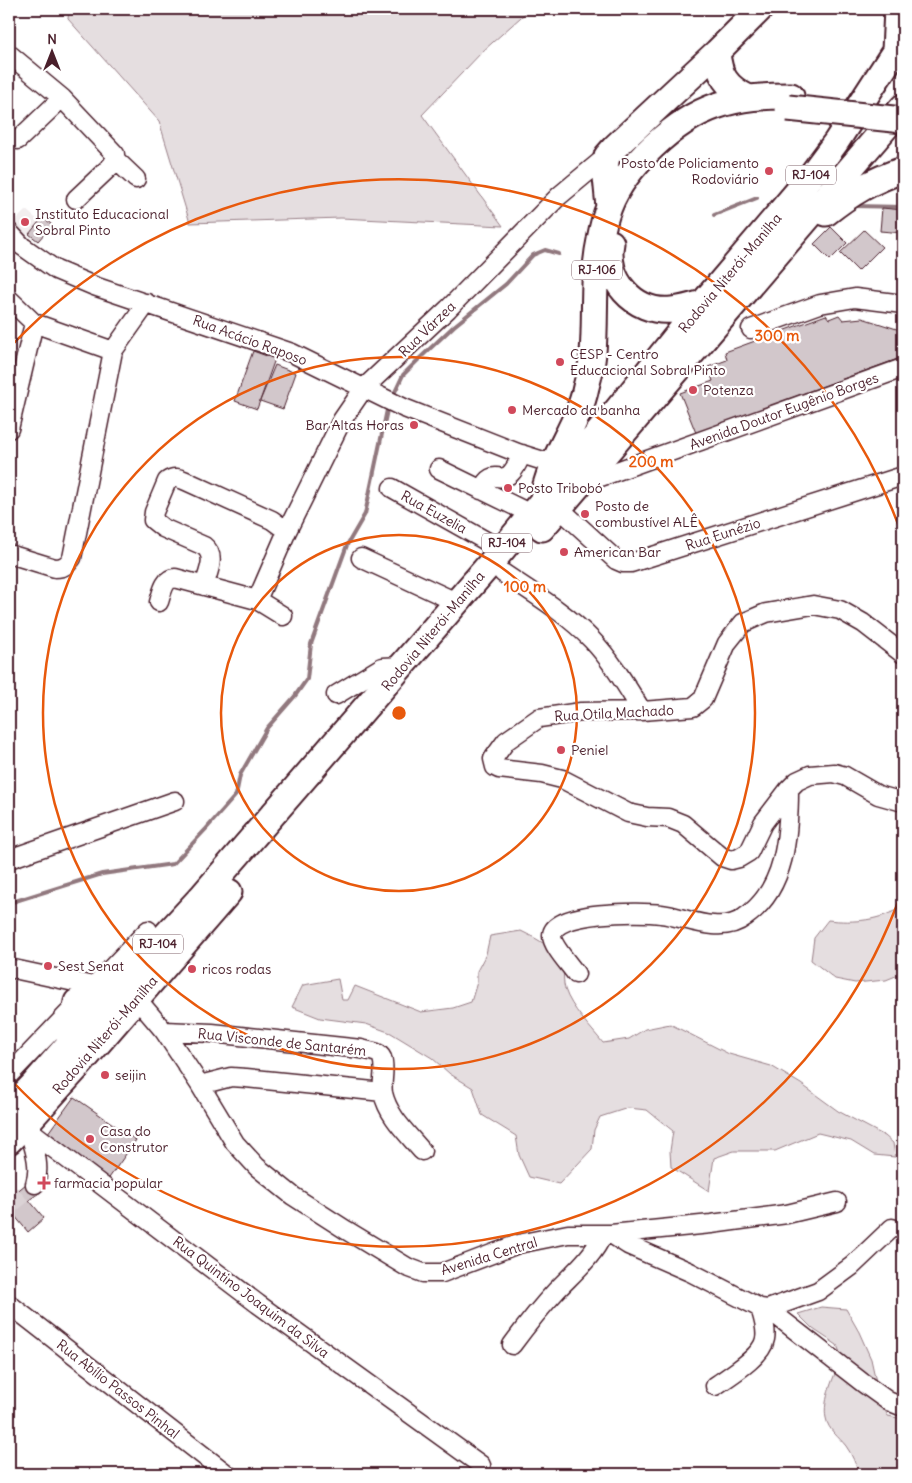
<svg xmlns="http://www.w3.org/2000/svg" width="912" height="1483" font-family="Delius,sans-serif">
<rect width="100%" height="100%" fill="#fff"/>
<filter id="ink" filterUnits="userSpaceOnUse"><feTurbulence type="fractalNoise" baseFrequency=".02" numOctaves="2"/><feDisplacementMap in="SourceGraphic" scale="10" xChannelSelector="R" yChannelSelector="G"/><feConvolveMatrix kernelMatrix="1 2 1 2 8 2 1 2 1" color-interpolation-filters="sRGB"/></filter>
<g filter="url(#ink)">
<path fill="#f2eeef" d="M26,210L39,221L26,236L12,224Z"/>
<path fill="#e5dee0" stroke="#987e86" d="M69,9H530L483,51L422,115L503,226L341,218L190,223L159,121L68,19Z
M903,906V973L886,980L855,983L835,979L811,960L814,938L828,920C854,923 880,921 903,906Z
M521,931C537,939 559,949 563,969C564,975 563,983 565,989C571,1008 591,1028 603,1043L629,1039L645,1029L670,1024L729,1054L771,1066L801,1084L838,1111L885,1136L893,1143L895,1157L874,1155L851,1141L818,1133L775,1151H734L714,1158L709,1191L671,1167L670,1151L673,1131L647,1110L628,1108L600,1117L594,1130L592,1149L559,1184L529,1177L519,1155L516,1136L482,1115L473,1088L450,1074L432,1058L391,1033L366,1024L320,1018L292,1007L303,985L338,979L342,1000H348L355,986L421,1012L453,1008L471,1002L477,982V971L486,954L490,936Z
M821,1307L846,1309L859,1332L871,1359L880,1400L888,1416L903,1419V1474H859C856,1465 852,1454 846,1446C839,1437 828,1430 826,1418C822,1401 835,1373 842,1358L837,1345L813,1329L798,1314Z"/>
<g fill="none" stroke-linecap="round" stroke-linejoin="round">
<path stroke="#91787e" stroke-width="4" d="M855,206L903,207
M714,215L757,198
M394,394L403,375L420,358L454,326L506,284L533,255L545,250L559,254
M9,903L102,874L173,864L206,829L236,795L240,775L267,728L295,696L307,679L311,644L347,545L365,514L387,410"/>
</g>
<path fill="#d2c7cb" stroke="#4a1f2b" d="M882,208L903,210V233L880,231Z
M43,217L52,225L38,241L29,234Z
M831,227L847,243L830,260L814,244Z
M864,230L882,247L858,271L840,253Z
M826,315L829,319L839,315L843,320L862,318L903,331V357L696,433L680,393L713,381L708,367L727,360L725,352Z
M253,351L275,359L257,409L235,401Z
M275,365L296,373L283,409L260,401Z
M74,1097L136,1140L107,1181L45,1137Z
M32,1179L42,1191L29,1200L44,1218L28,1232L14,1215L9,1219V1198Z"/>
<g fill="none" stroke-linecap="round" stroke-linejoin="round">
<path stroke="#dbd2d5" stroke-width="18" stroke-dasharray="18 9" stroke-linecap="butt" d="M9,1206L35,1184"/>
<g stroke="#4a1f2b" stroke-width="21">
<path id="minor" d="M9,54L62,98L115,154V159L112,165L76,199
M18,140L62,98
M115,159L136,179
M9,232L22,246L56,270L94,286L292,353L404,408L518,453L553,464
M9,299L34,323L113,351
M751,329L820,304L855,298L903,304
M9,429L34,323
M439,469L531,514
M581,484L903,368
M392,488L502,550
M481,490C494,466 499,485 511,473C516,468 519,460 522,454
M559,508L616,560L623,563H631L903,476
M9,554L55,568C64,568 67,565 72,558L113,351L147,303
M361,558L456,602
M503,573C534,594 566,613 592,640C612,661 627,687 642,711
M204,586C208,572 217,556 204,546L163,528L153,520L154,512L167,481C174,476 179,478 186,481L272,520L287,531
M257,600L287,531L342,420L364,388L448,309L559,196L607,156
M159,602C162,593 164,578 175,578L257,600L283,616
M903,654L863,623L840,610L813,605L766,613L743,623L727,643L703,699L693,707L642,711L581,712L539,718L506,741L493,759L495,767L499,769L542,774L562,779L628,813L647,817L668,818L683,824L722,857L731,860L739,858L749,852L763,823L789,789L797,781L810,775L834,773L845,776L878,795L903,802
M336,695L382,667L403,666
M9,859L175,801
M9,968L93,986
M576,974C570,965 552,946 552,936C551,911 642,911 661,914C678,916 695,924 713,925C724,926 736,924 745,917C786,889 789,834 789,789
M137,999L164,1031L200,1085L235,1143L257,1167L293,1196L346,1230L407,1267L423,1273H442L518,1244L568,1234H611L711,1224L787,1214L837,1202
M164,1031L212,1033L361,1049C368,1051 379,1051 382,1058C386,1069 381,1082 383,1093C388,1116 407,1133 422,1151
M9,1075L148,930
M200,1085L231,1077L246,1078L383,1092
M24,1126L258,1304L481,1465
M29,1131C34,1148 41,1166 35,1184
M611,1234L628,1245L690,1272L760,1308L768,1309L818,1291L852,1266L892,1228
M9,1304L227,1474
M768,1309L863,1383L888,1401L903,1407
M512,1345C526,1326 540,1308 556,1291C573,1273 593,1257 603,1234
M715,1386C729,1376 762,1357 765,1339C767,1329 763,1318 760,1308"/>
</g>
<g stroke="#4a1f2b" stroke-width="29">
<path id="highway" d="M895,51L897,9
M717,52C719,75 726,87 747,97
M609,207L605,167L607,156L615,147L717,52L760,9
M826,213C851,193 873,180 903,170
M611,243C604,279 634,314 672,310C682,309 693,306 703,303
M545,488C548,479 550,471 554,463C565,438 581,413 586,387C589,376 592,364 593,353C596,316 592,277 600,240C602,229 605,217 609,207C625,166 675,120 716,106C741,97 765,96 791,96
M542,528L903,107
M69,1041L77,1002
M9,1110L33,1085L139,964L203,895L502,550L622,404L703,303L810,177L836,142L895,51L903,35
M9,1141L24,1126L81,1063L229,892"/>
</g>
<use href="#minor" stroke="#fff" stroke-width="18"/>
<use href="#highway" stroke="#fff" stroke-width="25"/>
<g stroke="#4a1f2b" stroke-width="29" stroke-linecap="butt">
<path id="highway-bridge" d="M788,108L903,120"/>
</g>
<use href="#highway-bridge" stroke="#fff" stroke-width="25"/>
</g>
</g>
<g fill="none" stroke="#e8590c" stroke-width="2.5">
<circle cx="399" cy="713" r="178"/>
<circle cx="399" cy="713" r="356"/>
<path d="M902 891A534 534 0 0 1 12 1081M12 345A534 534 0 0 1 902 535"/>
</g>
<g fill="#d1495b" stroke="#fff" stroke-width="2">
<circle cx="769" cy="171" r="5"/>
<circle cx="25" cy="222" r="5"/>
<circle cx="560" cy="362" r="5"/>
<circle cx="693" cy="390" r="5"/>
<circle cx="512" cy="410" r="5"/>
<circle cx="414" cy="425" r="5"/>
<circle cx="508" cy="488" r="5"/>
<circle cx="585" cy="514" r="5"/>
<circle cx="564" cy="552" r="5"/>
<circle cx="561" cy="750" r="5"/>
<circle cx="48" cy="966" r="5"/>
<circle cx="192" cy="969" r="5"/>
<circle cx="105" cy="1075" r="5"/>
<circle cx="90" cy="1139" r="5"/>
<path d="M41.5 1175.5h5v5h5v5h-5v5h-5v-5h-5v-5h5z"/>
</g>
<g text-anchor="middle" stroke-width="4.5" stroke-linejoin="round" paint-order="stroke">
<g fill="#fff" stroke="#80626b" stroke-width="1">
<rect x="786" y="165.5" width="50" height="19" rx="4"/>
<rect x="572" y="260.5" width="50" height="19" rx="4"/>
<rect x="482" y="533.5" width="50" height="19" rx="4"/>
<rect x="133" y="934.5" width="50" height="19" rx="4"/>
</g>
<g font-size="12" font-weight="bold" fill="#4a1f2b">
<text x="811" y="179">RJ-104</text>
<text x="597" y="274">RJ-106</text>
<text x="507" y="547">RJ-104</text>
<text x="158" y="948">RJ-104</text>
</g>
<g font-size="14" fill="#4a1f2b" stroke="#fff" text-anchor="start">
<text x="759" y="168" text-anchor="end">Posto de Policiamento<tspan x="759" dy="16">Rodoviário</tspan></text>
<text x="35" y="219">Instituto Educacional<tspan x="35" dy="16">Sobral Pinto</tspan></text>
<text x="570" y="359">CESP - Centro<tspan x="570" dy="16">Educacional Sobral Pinto</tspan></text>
<text x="703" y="395">Potenza</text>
<text x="522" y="415">Mercado da banha</text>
<text x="404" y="430" text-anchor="end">Bar Altas Horas</text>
<text x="518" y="493">Posto Tribobó</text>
<text x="595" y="511">Posto de<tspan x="595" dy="16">combustível ALÊ</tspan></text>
<text x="574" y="557">American Bar</text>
<text x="571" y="755">Peniel</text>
<text x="58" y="971">Sest Senat</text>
<text x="202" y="974">ricos rodas</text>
<text x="115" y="1080">seijin</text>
<text x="100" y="1136">Casa do<tspan x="100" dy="16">Construtor</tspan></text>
<text x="54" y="1188">farmacia popular</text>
</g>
<g font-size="14" fill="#4a1f2b" stroke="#fff">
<text transform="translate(730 273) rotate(-50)" y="5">Rodovia Niterói-Manilha</text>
<text transform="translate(427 329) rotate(-44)" y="5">Rua Várzea</text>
<text transform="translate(250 340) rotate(20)" y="5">Rua Acácio Raposo</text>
<text transform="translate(784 411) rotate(-20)" y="5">Avenida Doutor Eugênio Borges</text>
<text transform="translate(434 512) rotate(29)" y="5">Rua Euzelia</text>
<text transform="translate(723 534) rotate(-18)" y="5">Rua Eunézio</text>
<text transform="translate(433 631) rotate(-50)" y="5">Rodovia Niterói-Manilha</text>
<text transform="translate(614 713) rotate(-3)" y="5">Rua Otila Machado</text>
<text transform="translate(105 1035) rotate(-49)" y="5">Rodovia Niterói-Manilha</text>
<text transform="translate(282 1042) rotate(6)" y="5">Rua Visconde de Santarém</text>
<text transform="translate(489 1256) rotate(-17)" y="5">Avenida Central</text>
<text transform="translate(251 1297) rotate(37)" y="5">Rua Quintino Joaquim da Silva</text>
<text transform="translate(118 1389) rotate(38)" y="5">Rua Abílio Passos Pinhal</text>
</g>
</g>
<circle cx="399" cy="713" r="8" fill="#e8590c" stroke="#fff" stroke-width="2.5"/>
<g font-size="15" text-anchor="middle" font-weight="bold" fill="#e8590c" stroke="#fff" stroke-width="4.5" stroke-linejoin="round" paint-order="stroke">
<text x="777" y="341">300 m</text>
<text x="651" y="467">200 m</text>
<text x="525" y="592">100 m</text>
</g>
<rect width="912" height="1483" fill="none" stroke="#fff" stroke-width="30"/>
<rect x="15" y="15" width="882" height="1453" fill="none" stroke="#4a1f2b" stroke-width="2" filter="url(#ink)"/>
<g transform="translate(52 52)" stroke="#ffffff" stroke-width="4" paint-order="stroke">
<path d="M0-4L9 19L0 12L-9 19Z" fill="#4a1f2b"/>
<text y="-8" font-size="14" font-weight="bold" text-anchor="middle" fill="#4a1f2b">N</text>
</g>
</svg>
